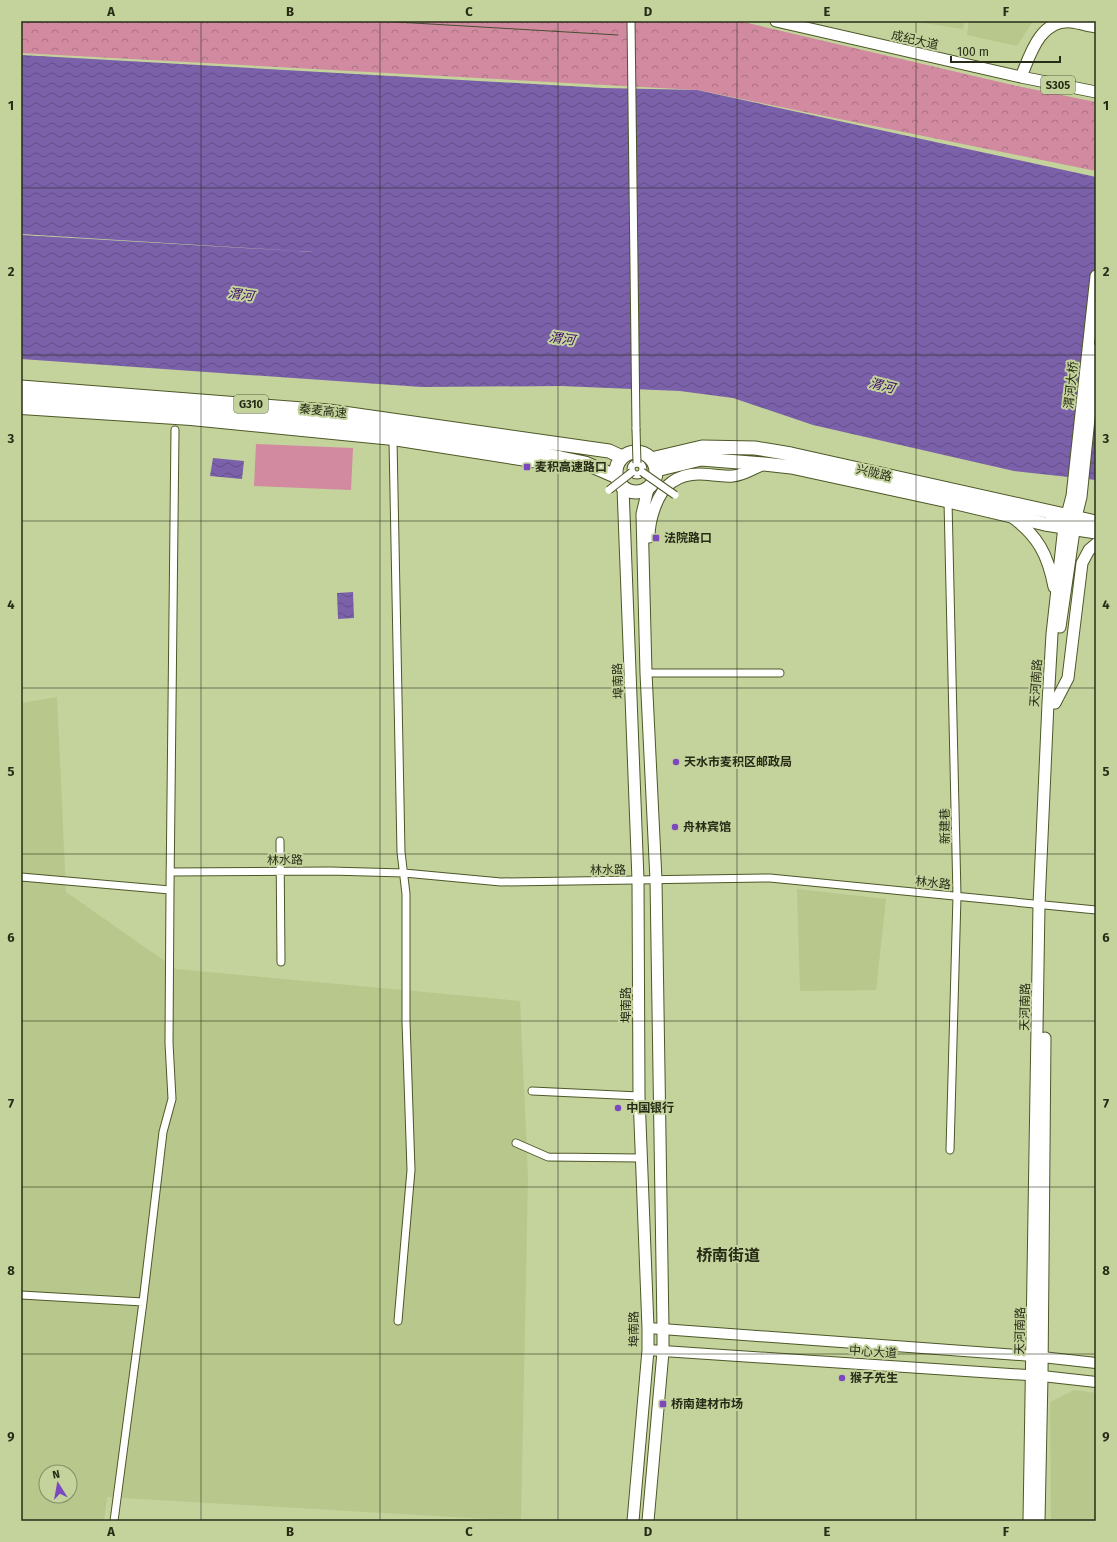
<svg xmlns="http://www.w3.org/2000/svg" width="1117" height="1542" font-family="'Fira Sans','Noto Sans SC',sans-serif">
<defs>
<pattern id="park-crowns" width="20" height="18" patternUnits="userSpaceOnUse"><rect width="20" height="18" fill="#d28aa0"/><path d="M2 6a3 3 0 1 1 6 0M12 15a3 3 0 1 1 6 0" fill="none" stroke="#aa7181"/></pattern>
<pattern id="water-waves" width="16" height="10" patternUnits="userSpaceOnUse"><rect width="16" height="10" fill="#7b60aa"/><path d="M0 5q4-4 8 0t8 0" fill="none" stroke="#654f89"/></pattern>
</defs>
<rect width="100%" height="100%" fill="#c4d29c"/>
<path fill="#b8c78b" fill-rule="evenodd" d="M912,21H965L963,29Z
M969,21H1033L1017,46L967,35Z
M57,697L66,892L176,969L520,1001L528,1176L521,1521L107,1497L104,1521H21V703ZM46,1472H70V1496H46Z
M797,889L886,899L876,990L800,991Z
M1074,1390L1096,1393V1521H1051L1050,1402Z"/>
<path fill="url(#park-crowns)" d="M21,21H739L1017,86L1096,102V171L697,90L21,53Z"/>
<path fill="#d28aa0" d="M256,444L353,448L351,490L254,486Z"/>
<path fill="url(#water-waves)" d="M21,55L603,88L697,90L1096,177V480L1014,471L813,425L733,398L680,391L561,386L422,387L21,359V235L314,252L21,234Z
M213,458L244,461L242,479L210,476Z
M353,592L354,618L338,619L337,593Z"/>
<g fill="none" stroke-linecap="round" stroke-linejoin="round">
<g stroke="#4d5827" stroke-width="9">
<path id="street" d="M631,21L636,429
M393,440L401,852L406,894V1021L411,1170L398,1321
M631 469a6 6 0 1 1 12 0a6 6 0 1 1-12 0Z
M948,501L957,896L950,1150
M646,673H780
M280,841L281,962
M170,872L330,871L404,873L501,882L770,878L1096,910
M21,877L170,890
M532,1091L639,1096
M516,1143L548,1157L640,1158
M21,1295L143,1302
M114,1521L143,1302L163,1132L172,1099L169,1043L170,890L175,430"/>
</g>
<g stroke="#4d5827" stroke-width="12">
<path id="secondary" d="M21,409L191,420L393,440L539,463H567
M648,1328L1033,1356L1096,1363
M648,1350L1042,1376L1096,1382"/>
</g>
<g stroke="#4d5827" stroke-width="13">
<path id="primary" d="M776,21L1021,77L1096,92
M1021,77C1030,55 1040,19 1071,22C1080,23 1088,26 1096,27
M623,488L638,880L639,1096L648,1328V1350L633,1521
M648,489L642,514L646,673L656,880L663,1329V1352L648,1521
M1012,517C1038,536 1048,555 1054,587
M649,537C649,520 657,492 672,482C679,477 690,474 699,474C710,474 721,477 733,476C744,475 754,468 764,464
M1060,627L1076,517L1081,497L1096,350
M1055,703L1068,678L1082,563L1089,550L1096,544
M1029,1521L1039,905L1048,703L1052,634L1064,526L1072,496L1096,276
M1039,1521L1042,1376L1045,1038"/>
</g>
<g stroke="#4d5827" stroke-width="15">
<path id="highway" d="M21,387L329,411L609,451L622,457
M21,399L120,405L394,430L474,442L561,458L585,463L615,476
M616 472a20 20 0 1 1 40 0a20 20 0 1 1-40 0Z
M651,459L702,447L755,448L791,454L1096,522
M656,470L701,459L764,464L791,467L948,501L1045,524L1096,532"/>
</g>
<use href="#street" stroke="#fff" stroke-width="7"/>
<use href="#secondary" stroke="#fff" stroke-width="10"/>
<use href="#primary" stroke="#fff" stroke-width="11"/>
<use href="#highway" stroke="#fff" stroke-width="13"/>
<path stroke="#474e32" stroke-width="1" d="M379,21L618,35"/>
<g stroke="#4d5827" stroke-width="9" stroke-linecap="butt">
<path id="street-bridge" d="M636,429L637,463
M642,472L675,495
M609,490L632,472"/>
</g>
<use href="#street-bridge" stroke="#fff" stroke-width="7"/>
</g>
<path fill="none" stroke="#272c17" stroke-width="1" stroke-opacity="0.55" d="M201,21V1521M380,21V1521M558,21V1521M737,21V1521M916,21V1521M21,188H1096M21,355H1096M21,521H1096M21,688H1096M21,854H1096M21,1021H1096M21,1187H1096M21,1354H1096"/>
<g fill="#7b48bf" stroke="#c4d29c" stroke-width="1.5">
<rect x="523" y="463" width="8" height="8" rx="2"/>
<rect x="652" y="534" width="8" height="8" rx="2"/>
<circle cx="676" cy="762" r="4"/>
<circle cx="675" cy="827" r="4"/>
<circle cx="618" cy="1108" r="4"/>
<circle cx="842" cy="1378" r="4"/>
<rect x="659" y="1400" width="8" height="8" rx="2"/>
</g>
<g text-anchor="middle" stroke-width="4" stroke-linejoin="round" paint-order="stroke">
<g fill="#c4d29c" stroke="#565e3f" stroke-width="1">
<rect x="1041" y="76" width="34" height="18" rx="3"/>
<rect x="234" y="395" width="34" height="18" rx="3"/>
</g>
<g font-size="11" font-weight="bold" fill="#272c17">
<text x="1058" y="89">S305</text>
<text x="251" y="408">G310</text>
</g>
<g font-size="12" fill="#272c17" stroke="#c4d29c">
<text transform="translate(915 40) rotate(13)" y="4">成纪大道</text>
<text transform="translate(1071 385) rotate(-84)" y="4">渭河大桥</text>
<text transform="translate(323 411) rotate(6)" y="4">秦麦高速</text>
<text transform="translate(874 473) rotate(13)" y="4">兴陇路</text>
<text transform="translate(618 681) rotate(-92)" y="4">埠南路</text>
<text transform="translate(1036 683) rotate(-86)" y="4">天河南路</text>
<text transform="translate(945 826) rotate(-91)" y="4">新建巷</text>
<text transform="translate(285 860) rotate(-1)" y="4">林水路</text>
<text transform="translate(608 870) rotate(-1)" y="4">林水路</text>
<text transform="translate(933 883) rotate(6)" y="4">林水路</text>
<text transform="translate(626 1005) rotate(-90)" y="4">埠南路</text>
<text transform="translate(1025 1007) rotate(-89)" y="4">天河南路</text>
<text transform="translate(634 1329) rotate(-91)" y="4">埠南路</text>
<text transform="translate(1020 1331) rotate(-89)" y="4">天河南路</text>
<text transform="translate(873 1352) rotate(4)" y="4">中心大道</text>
</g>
<g font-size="12" font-weight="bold" fill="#272c17" stroke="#c4d29c" text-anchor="start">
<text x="535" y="471">麦积高速路口</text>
<text x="664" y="542">法院路口</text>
<text x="684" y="766">天水市麦积区邮政局</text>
<text x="683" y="831">舟林宾馆</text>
<text x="626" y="1112">中国银行</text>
<text x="850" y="1382">猴子先生</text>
<text x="671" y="1408">桥南建材市场</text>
</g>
<g font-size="13" font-style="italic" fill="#3a0b69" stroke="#c4d29c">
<text transform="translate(241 294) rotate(8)" y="5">渭河</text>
<text transform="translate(562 338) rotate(8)" y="5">渭河</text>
<text transform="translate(882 385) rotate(14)" y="5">渭河</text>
</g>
<g font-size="16" font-weight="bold" fill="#272c17" stroke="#c4d29c">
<text x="728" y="1261">桥南街道</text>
</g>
</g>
<rect width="1117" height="1542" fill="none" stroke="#c4d29c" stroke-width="44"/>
<g transform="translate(58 1484) rotate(349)"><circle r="19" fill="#c4d29c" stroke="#859067"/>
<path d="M0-3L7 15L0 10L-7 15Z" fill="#7b48bf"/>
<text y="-6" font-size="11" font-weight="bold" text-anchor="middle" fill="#272c17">N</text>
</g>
<path d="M951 56v6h109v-6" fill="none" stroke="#272c17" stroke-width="2"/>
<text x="957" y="56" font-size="12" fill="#272c17" stroke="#c4d29c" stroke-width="3" paint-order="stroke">100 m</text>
<rect x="22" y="22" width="1073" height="1498" fill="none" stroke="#272c17" stroke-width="1.5"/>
<g font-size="13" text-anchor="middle" font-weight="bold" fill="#272c17">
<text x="111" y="16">A</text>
<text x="290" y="16">B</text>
<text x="469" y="16">C</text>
<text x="648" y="16">D</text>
<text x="827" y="16">E</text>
<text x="1006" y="16">F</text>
<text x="11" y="110">1</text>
<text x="1106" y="110">1</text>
<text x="11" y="276">2</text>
<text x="1106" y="276">2</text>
<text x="11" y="443">3</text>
<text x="1106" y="443">3</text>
<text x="11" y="609">4</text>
<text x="1106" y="609">4</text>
<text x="11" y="776">5</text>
<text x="1106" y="776">5</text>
<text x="11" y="942">6</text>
<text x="1106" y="942">6</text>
<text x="11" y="1108">7</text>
<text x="1106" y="1108">7</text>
<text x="11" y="1275">8</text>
<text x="1106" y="1275">8</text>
<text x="11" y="1441">9</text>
<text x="1106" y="1441">9</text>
<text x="111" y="1536">A</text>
<text x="290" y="1536">B</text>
<text x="469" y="1536">C</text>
<text x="648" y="1536">D</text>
<text x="827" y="1536">E</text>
<text x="1006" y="1536">F</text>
</g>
</svg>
